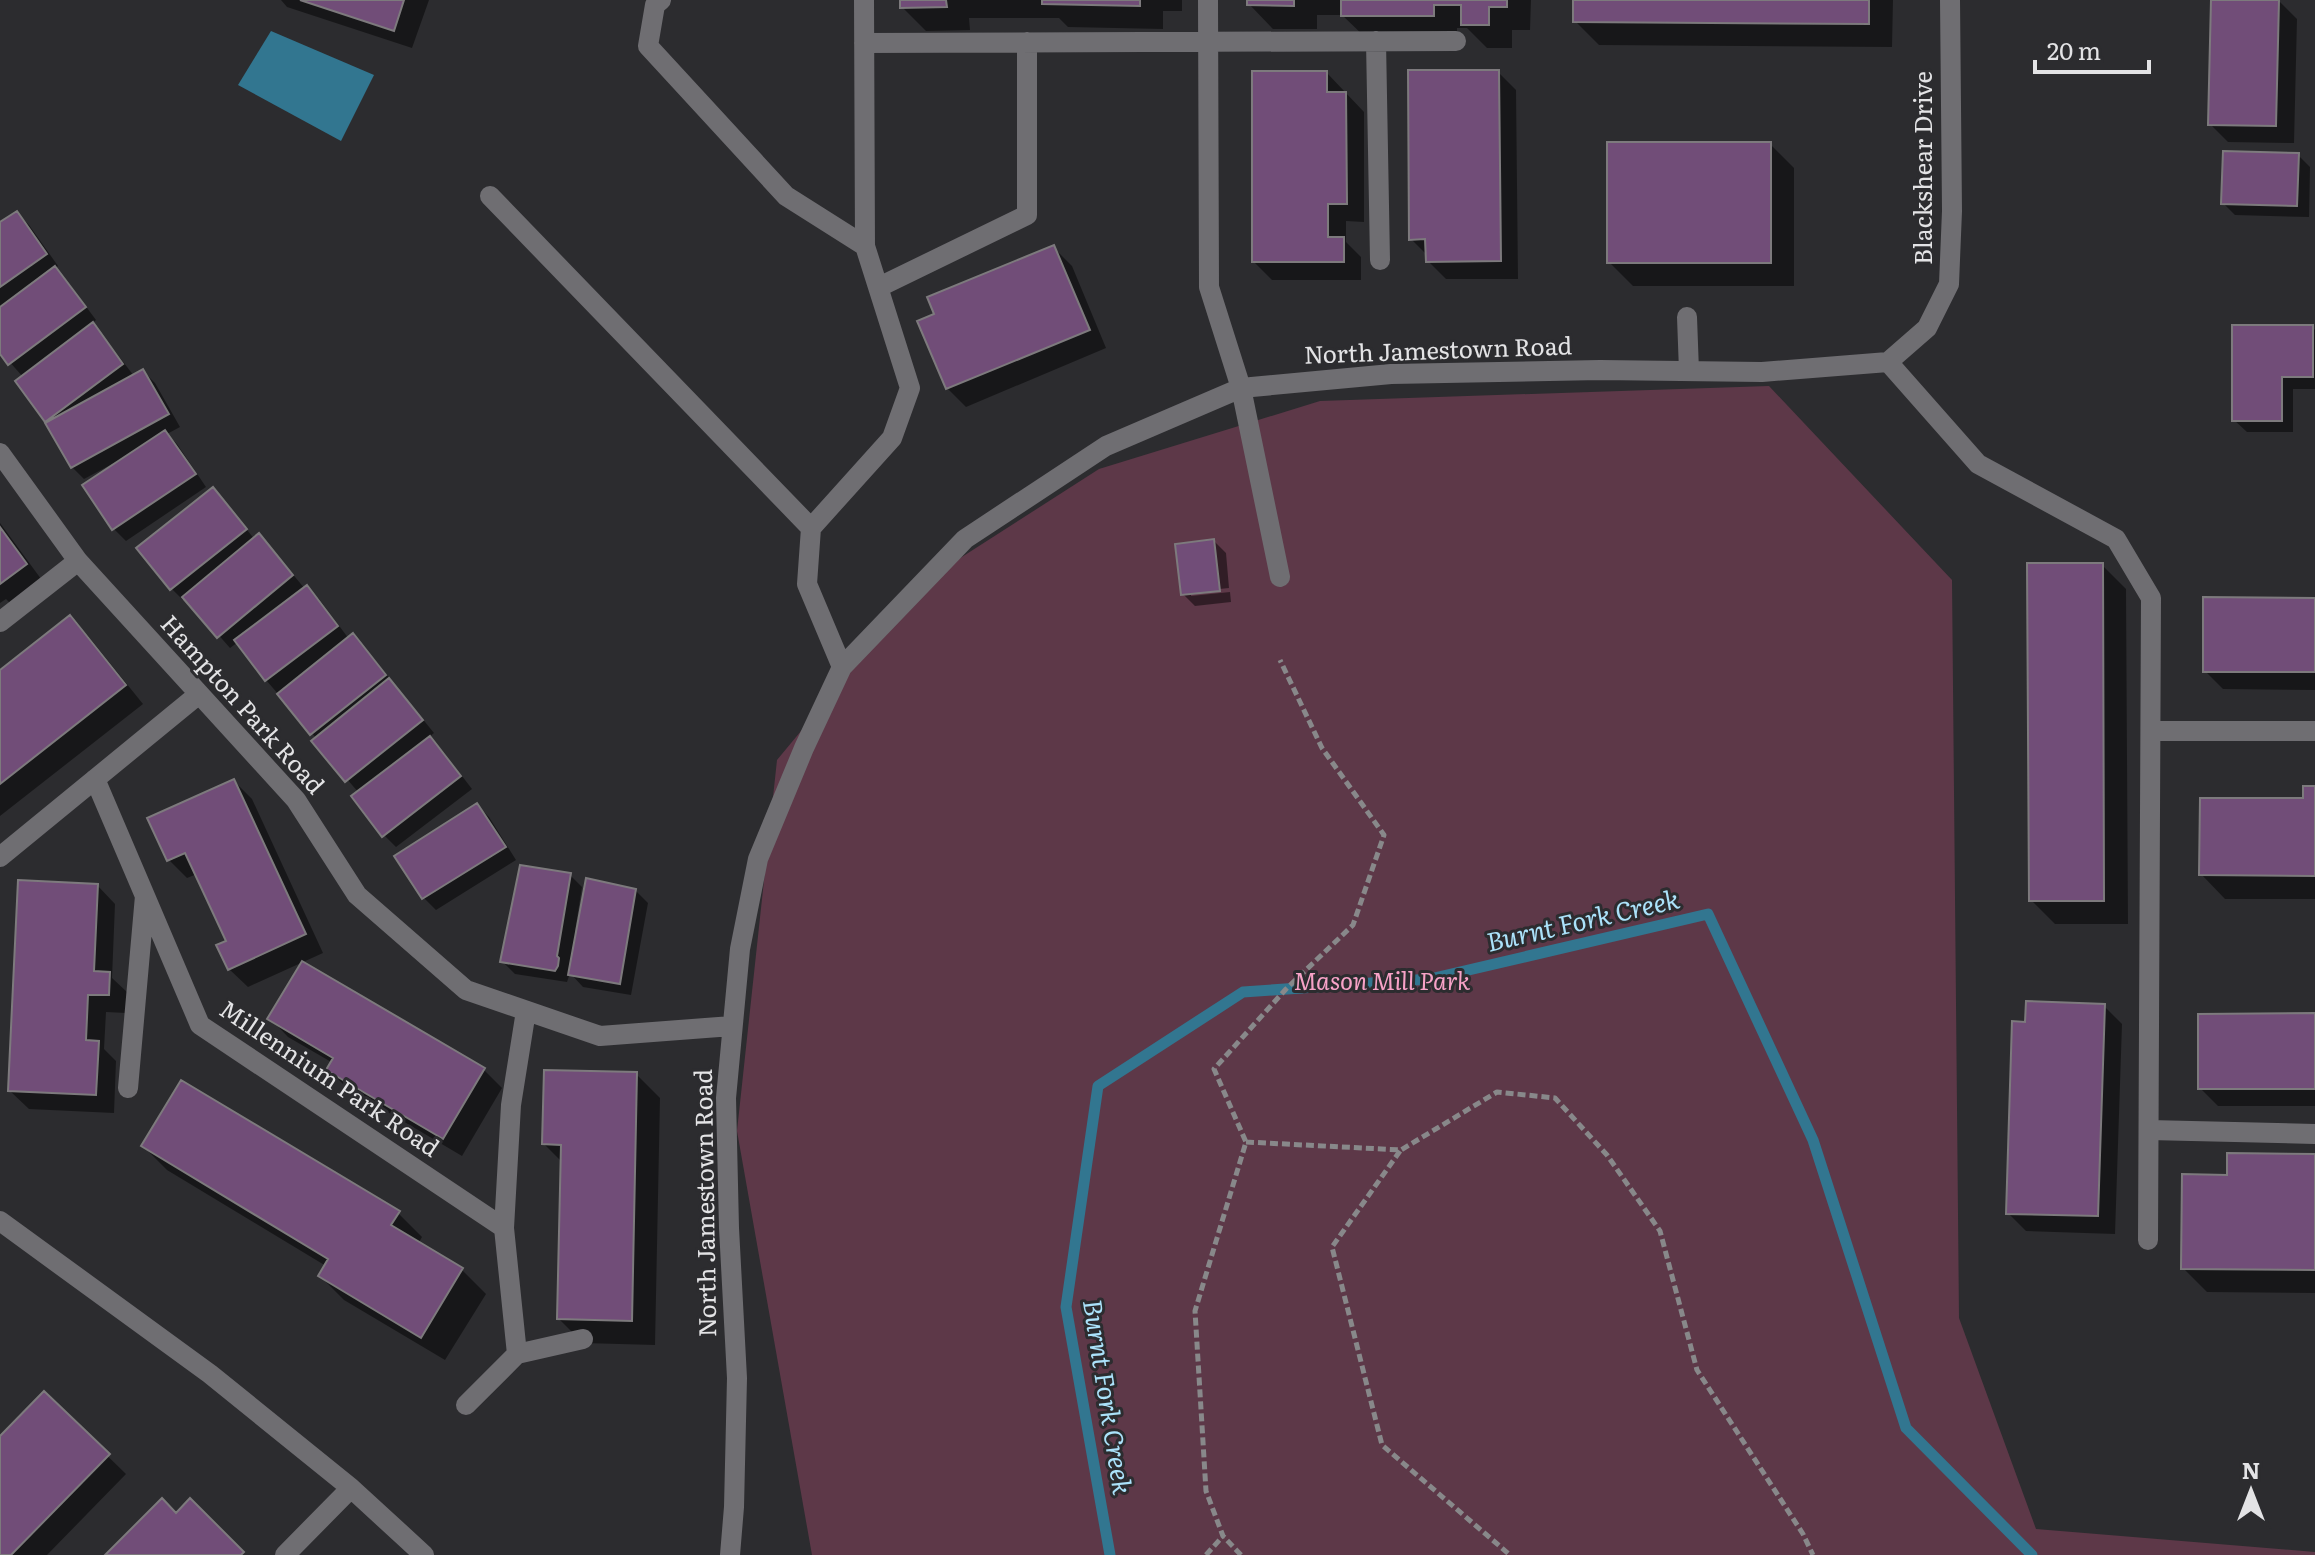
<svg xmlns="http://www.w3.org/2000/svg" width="2315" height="1555" font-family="Literata,serif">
<rect width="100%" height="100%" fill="#2c2c2f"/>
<path fill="#5d3848" d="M1769,386L1952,580L1959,1318L2036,1529L2315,1552V1555H812L737,1131L777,760L926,580L1099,469L1320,401Z"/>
<path fill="#327690" d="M271,31L374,75L341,141L238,85Z"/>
<path fill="#0007" d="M281,0H429L412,48L287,7Z
M902,0H1182V11H1163V29L1068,27L1059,18H969L970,30L926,31L902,7Z
M1249,0H1531L1530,30H1512V48H1487L1467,28H1457V39H1367L1342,15H1317V29H1273L1249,4Z
M1575,0H1893L1892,47L1599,45L1575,21Z
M2213,0H2278L2297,19L2294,143L2228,142L2210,124Z
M1498,72L1516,90L1518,279H1446L1428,261V256L1411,239Z
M1327,73L1364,112V222L1346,221V242L1361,257V280H1272L1254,262Z
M1770,144L1794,168V286H1633L1609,262Z
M2298,155L2310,167L2309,217L2235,215L2223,203Z
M17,213L29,225L58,266L55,269L67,281L96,320L91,324L104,337L134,376L143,371L155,383L180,427L167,434L177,444L206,487L126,541L114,529L85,486L116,465L114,463L84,479L72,467L23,377L0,351V225Z
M1054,248L1072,266L1106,348L966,407L947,388L937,315Z
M2312,327L2315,330V389H2293V432H2247L2234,420Z
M225,502L255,540L271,548L305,589L307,587L319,599L349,639L353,636L365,648L434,733L429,737L442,750L472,789L396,847L384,835L359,793L314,741L317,739L266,680L238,642L230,648L186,598L183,600L171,588Z
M0,523L44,583L13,606L6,599L0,603Z
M1214,541L1226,553L1229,588L1191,592V596L1230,592L1231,602L1195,606L1183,594Z
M2102,565L2126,589L2128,924H2055L2031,900Z
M2315,600V690L2223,689L2205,671Z
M70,618L88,636L143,704L0,816V673Z
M234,781L252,799L323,953L248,987L229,969V942L197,874L187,878L169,860L150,819Z
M2315,788V899H2225L2201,874L2305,800Z
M477,805L489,817L516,860L436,910L424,898L397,856Z
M570,875L582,887L575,931H579L635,890L648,903L631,995L583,987L570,973L567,982L515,974L503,962Z
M97,885L115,904L112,978L127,992L126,1013L106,1012L104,1049L116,1061L114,1113L29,1109L10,1091Z
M2104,1006L2122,1024L2115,1234L2026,1231L2008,1213Z
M2315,1015V1106H2218L2200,1088Z
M270,1018L484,1070L502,1088L462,1156L347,1088L329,1070L333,1063L288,1037Z
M636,1074L660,1098L655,1345L583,1343L559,1319L562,1162L544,1144Z
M143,1146L398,1213L422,1237L418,1244L462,1270L486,1294L445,1360L344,1300L320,1276L326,1266L167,1170Z
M2315,1156V1293L2207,1292L2183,1268Z
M44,1394L126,1474L47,1555H0V1439Z"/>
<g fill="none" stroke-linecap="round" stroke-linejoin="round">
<path stroke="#327690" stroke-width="11" d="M1110,1555L1066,1307L1098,1086L1243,992L1430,979L1708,914L1813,1140L1906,1428L2032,1555"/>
</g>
<path fill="#714d78" stroke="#7d7a7d" stroke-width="2" d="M300,0H404L394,31Z
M900,0H946L947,7L900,8Z
M1042,0H1140V6L1042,4Z
M1247,0H1294V6L1247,5Z
M1341,0H1507V7H1489V25H1461V5H1434V16H1341Z
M1573,0H1869V24L1573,22Z
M2211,0H2279L2276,126L2208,125Z
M1408,70H1499L1501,261L1426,262L1425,239L1409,240Z
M1252,71H1327V92H1346L1347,204H1328V237H1344V262H1252Z
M1607,142H1771V263H1607Z
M2223,151L2299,153L2297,206L2221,204Z
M17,211L47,254L0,287V222Z
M1054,245L1090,330L946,389L917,321L934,314L927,297Z
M55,266L86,307L8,365L0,354V307Z
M93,322L123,364L45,422L15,381Z
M2232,325H2313V377H2282V421H2232Z
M143,369L169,414L71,468L45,423Z
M165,430L196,474L112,530L82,485Z
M213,487L247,529L170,590L136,548Z
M0,527L27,564L0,584Z
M259,533L293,575L217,638L182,597Z
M1214,539L1220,591L1181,595L1175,544Z
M2027,563H2103L2104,901H2029Z
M307,585L338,626L265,681L234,640Z
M2203,597L2315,598V672H2203Z
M70,615L126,685L0,784V670Z
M353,633L386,675L310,735L277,694Z
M389,678L423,720L345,782L311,741Z
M430,736L461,776L382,837L351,796Z
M234,779L306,934L228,970L216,945L226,941L185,853L167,861L147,818Z
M2303,786H2315V876L2199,875L2200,798H2303Z
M477,803L506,847L422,899L394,856Z
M520,865L571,873L557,956L559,958L558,966L555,971L500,962Z
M586,878L636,889L620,984L568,975Z
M18,880L98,884L94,971L110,972L109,995H88L86,1040L99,1041L96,1095L8,1091Z
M302,961L485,1068L443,1139L326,1070L333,1058L267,1019Z
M2026,1001L2105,1004L2098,1216L2006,1214L2012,1021L2025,1022Z
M2315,1013V1089H2198V1014Z
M544,1070L637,1072L632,1321L557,1319L561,1145L542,1144Z
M181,1080L400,1211L391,1225L463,1268L421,1338L318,1276L328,1259L141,1146Z
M2227,1153L2315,1154V1270L2181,1269L2182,1174L2227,1175Z
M44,1391L110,1454L11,1555H0V1436Z
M162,1498L176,1513L190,1498L244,1552L241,1555H105Z"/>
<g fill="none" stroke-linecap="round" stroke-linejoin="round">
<path stroke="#88888a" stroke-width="5" stroke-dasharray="8 4" stroke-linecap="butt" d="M1246,1142L1401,1150L1497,1092L1555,1098L1607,1155L1660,1231L1697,1370L1803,1534L1813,1555
M1400,1151L1332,1247L1382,1445L1510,1555
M1206,1555L1223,1536
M1241,1555L1223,1536L1206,1491L1195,1311L1246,1142L1214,1069L1286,989L1353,925L1384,835L1322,748L1280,660"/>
<path stroke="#6f6e72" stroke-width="20" d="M661,0L655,5L648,46L786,196L865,246
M1208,0L1209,287L1241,388L1280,577
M1376,41L1380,260
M864,43L1456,41
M490,196L811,528
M879,287L1027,215V42
M1687,317L1689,371
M1888,362L1978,464L2116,539L2151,598L2148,1240
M1888,362L1927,328L1949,284L1952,211L1950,0
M0,453L78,561L296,800L357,895L466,990L600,1036L732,1026
M0,622L78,561
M842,667L807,584L811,528L892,438L910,388L865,246L864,0
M2151,731H2315
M95,779L145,896L128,1088
M0,857L199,694
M145,896L200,1025L504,1228
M2149,1130L2315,1134
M0,1221L210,1374L351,1488L424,1555
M517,1354L504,1228L511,1105L526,1011
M466,1405L517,1354L583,1339
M285,1555L351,1488
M730,1555L734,1507L737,1378L729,1228L726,1098L740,949L758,859L804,748L842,667L965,539L1106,446L1241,388L1391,374L1600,370L1762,372L1888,362"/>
</g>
<g text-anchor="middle" stroke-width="6" stroke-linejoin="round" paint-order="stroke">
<g font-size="24" fill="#e3e3e5" stroke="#2c2c2f">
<text transform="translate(1924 168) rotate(-90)" y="8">Blackshear Drive</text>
<text transform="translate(1438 351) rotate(-2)" y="8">North Jamestown Road</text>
<text transform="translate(242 705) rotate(48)" y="8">Hampton Park Road</text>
<text transform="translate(329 1079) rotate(34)" y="8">Millennium Park Road</text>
<text transform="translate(706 1203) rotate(-91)" y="8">North Jamestown Road</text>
</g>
<g font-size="24" font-style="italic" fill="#f7a2c7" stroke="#2c2c2f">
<text x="1382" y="990">Mason Mill Park</text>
</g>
<g font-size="26" font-style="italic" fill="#abe2fa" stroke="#2c2c2f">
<text transform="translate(1583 921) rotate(-13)" y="9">Burnt Fork Creek</text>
<text transform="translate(1107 1397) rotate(81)" y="9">Burnt Fork Creek</text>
</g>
</g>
<g transform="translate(2251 1491)" stroke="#2c2c2f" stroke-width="6" paint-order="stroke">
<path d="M0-6L14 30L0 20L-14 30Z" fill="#e3e3e5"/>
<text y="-12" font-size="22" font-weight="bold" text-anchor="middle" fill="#e3e3e5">N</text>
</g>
<path d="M2035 60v12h114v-12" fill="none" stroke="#e3e3e5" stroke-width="4"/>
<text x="2047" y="60" font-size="24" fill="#e3e3e5" stroke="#2c2c2f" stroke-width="6" paint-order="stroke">20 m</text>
</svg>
